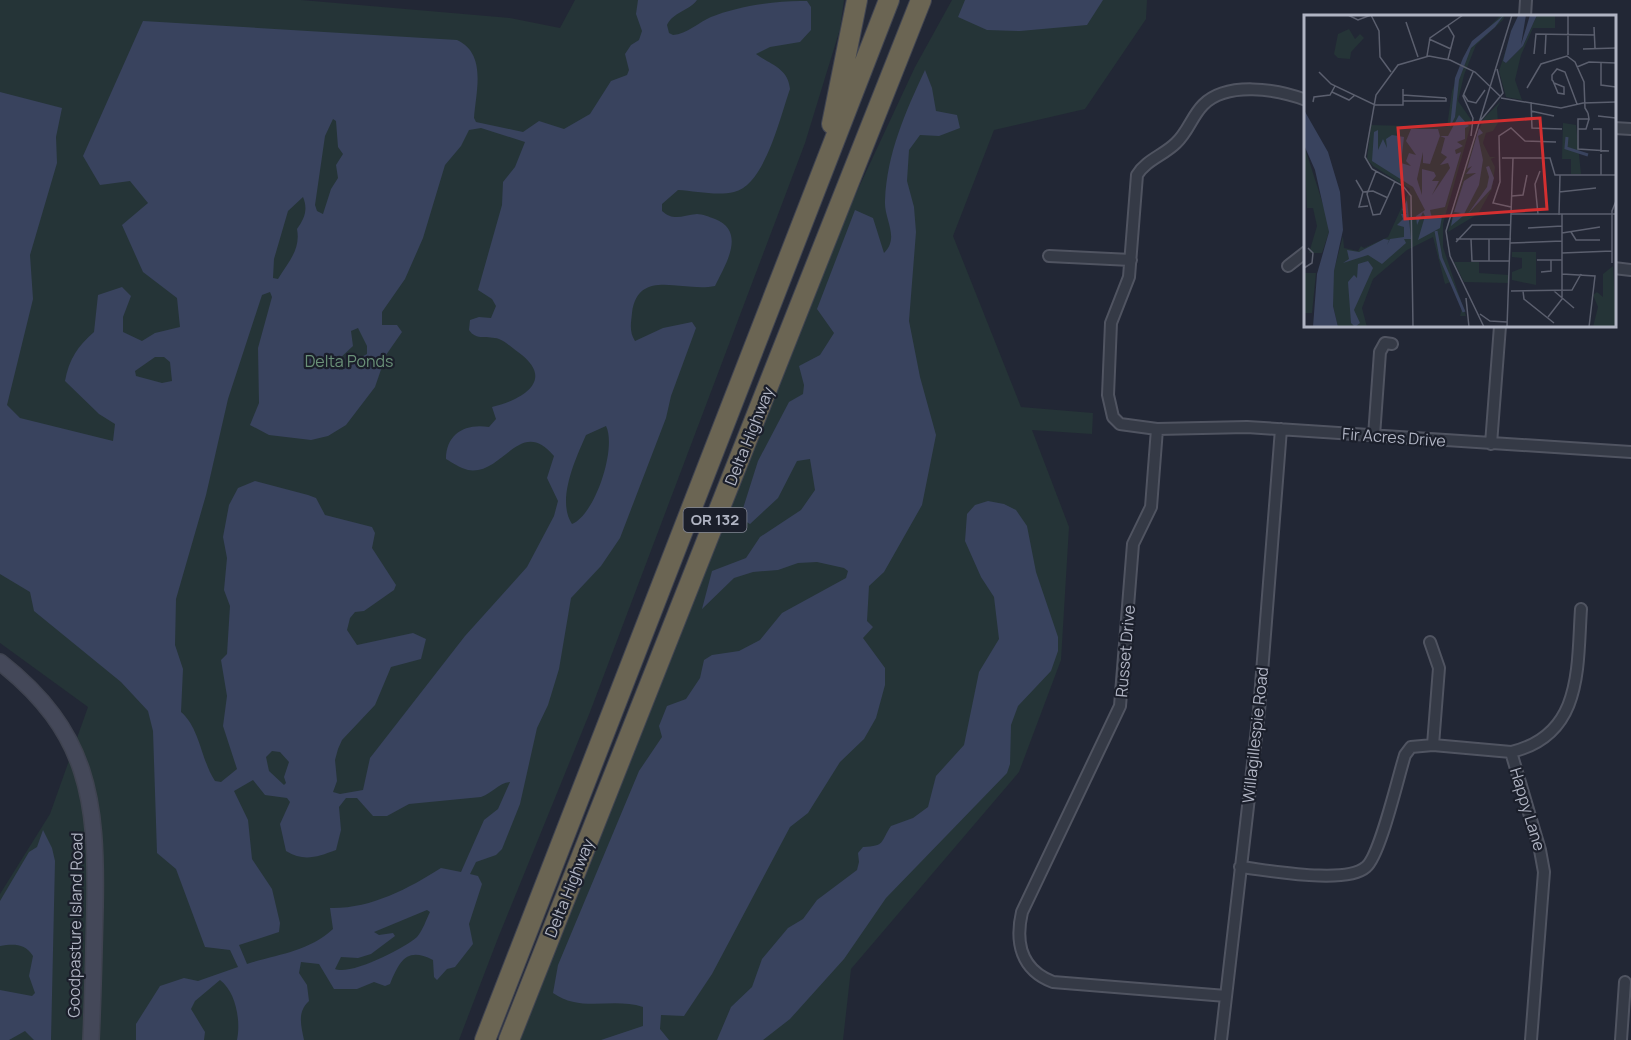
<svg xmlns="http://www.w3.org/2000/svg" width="1631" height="1040" font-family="Manrope,sans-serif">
<rect width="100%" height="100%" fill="#222735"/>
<path fill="#253437" d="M0,0H301L510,18L560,28L575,0H844L840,29L805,143L590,712L498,938L459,1040H0V894L50,814L88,707L0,643Z
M952,0H1147L1146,19L1085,109L994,130L953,236L1021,407L1093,413L1092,434L1032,430L1069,527L1061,660L1019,772L851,969L843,1040H519L852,202L915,67Z"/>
<path fill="#39435e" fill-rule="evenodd" d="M638,0H697C689,11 673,12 667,25L669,33L673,35C687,34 699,22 711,17C737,6 779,0 807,1L811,7V30L800,42L770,47L756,54C771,65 788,68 790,89C780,117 765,185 734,192C717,196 695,191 678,190L662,204V211C674,222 683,215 697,214C702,214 710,217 715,219C747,232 725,265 715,286C683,293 638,267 632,313C631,323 629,332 635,341L663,328L692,322L696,328L671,396L666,418L620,538L601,566L571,598L559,669L548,705L537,728L520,804L502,849L496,855L476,862L470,874L478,876L482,884L469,924L473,944L455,967L447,969L437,980L434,977L433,960C407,947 400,960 390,984L385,986L374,982L357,989H334L319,964L301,962L299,973L307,985L309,1001C297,1012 301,1025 304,1040H237C241,1021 236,992 220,980L195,1001L191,1009L205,1032L204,1040H136V1024L160,986L184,978L198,981L238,967L230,950L205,947L176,869L157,853L153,731L148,711L121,682L34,611L30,592L0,574V92L62,108L56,137L57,163L30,255L33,299L7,405L20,418L113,441L115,424L99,414L65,381C69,359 78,346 94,332L98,295L122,287L131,296L123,317V332L142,341L155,333L180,327L177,298L143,272L122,225L148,203L130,181L100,185L83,156L143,21L457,40C487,54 476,91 474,118L476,122L523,132L539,121L564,129L590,114L611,81L627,75L629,70L625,54L631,45L639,40L642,31L636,14ZM333,119L336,121L338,147L343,154L336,165L338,178L331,189L323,214L317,211L315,205L325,136ZM481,128L525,142L515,167L503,182L502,205L478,290L492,299L496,306L491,318L479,317L470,320L469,330C476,341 488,335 499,339C505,341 512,348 518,352C557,380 522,400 492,407L496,419L489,427C465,423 446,434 446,459C453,463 460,468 468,470C503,476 520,415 554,456L547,478L558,501L554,516L527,567L465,636L370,758L363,790L340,794L333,792L337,781L335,760L338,749L342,740L375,705L391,667L421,659L426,639L413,633L357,645L347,630L350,618L355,612L364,611L394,590L396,585L372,548L375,533L372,527L325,515L316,498L308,495L255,481L238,488L229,505L223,537L227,558L224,590L230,606L227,654L221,660L227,696L223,726L237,769L221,782L215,781C201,760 200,728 181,712L183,669L175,645L176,599L206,495L228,399L262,295L270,292L272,297L258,348L259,403L250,425L269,435L311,440L328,436L346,425L375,387L386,355L402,332L397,325H382V312L405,279L423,238L445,165L461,146L469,130ZM303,197C308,209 305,218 297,229C301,250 288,262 278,279L273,278L274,259L288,211ZM358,328L367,346V354C357,359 348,370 339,370L338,360L353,346L351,331ZM155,357H164L170,362L172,381L162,383L136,376L135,371ZM606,426C617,448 595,515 572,524C556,500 576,458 586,435ZM272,751L280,752L289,762L284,777L286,783L284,785L269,771L266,757ZM253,780L265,795L287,798L290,802L280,824L286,851C304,862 317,857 336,850L341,830L339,807L346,798H357L373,816H387L409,804L481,797C493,793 498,783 510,782L498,809L484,820L461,872L441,868C408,889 370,909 330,908L333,929C308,952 278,954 247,964L239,945L279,932L280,923L272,889L252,859L248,820L234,791ZM427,910L430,912C426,920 423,930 417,937C405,948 350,976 335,969L341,957L358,958L371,954L395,936L393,933L379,935L374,932Z
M965,0H1103L1087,25L1020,31L987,30L958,17Z
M925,70L932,88L936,111L957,115L960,128L939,136L920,135L909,150L907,181L914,207L916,232L909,321L920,377L936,435L922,505L884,572L869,586L867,621L873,627L863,638L885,668V685L876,718L864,739L840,762L808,813L790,827L712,974L684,1016L661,1015L660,1029L669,1040H601L643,1026V1007C612,997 581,1013 553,993L558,965L639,771L662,737L659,726L667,706L686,699L700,678L704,660L712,655L739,651L760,640L782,613L846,578L848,571L844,568L817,562L798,563L778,570L753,572L734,578L702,609L712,571L746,558L760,537L801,510L815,490L810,459L797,461L778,498L750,524L740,518L758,461L789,402L803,394L804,385L799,366L820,355L834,333L817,309L855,210L873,218L884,253C900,237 884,220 885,201C887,153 905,113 925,70Z
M988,501L1004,504L1016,510L1027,526L1036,572L1058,637V651L1051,671L1018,706L1011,725L1010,764L1007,773L886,898L844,959L790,1019L763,1040H717L731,1007L752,987L762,959L788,928L803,919L817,900L857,870L859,862L858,853L863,847C886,846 880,842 891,826L913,818L928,807L936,776L964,745L979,672L999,639L994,597L981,577L965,541L967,514L975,505Z
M43,830L52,848L55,861L51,1040H34L25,1031L9,1040H0V990L32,996L35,993L29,976L33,956C25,943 13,944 0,946V901L29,852L37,847Z"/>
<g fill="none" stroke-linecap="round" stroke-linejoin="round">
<g stroke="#505461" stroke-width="14">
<path id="street" d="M1525,16L1526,0
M1614,128L1631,129
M1049,256L1131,260
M1288,266L1306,252
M1614,268L1631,270
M1157,429L1247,427L1631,452
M1374,436L1380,352L1385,343L1392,344
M1491,444L1500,326
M1430,642L1439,668L1433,745
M1240,867C1268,870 1346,885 1366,867C1380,856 1398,777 1405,755L1411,747L1433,745L1511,752
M1226,996L1053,982C1021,970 1015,942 1022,912L1120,706L1133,544L1151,507L1157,429L1120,424L1113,417L1108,395L1111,323L1129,277L1137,175C1146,160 1164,155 1176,143C1188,132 1192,116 1203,105C1227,81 1277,89 1306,100
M1221,1040L1259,711L1281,429
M1531,1040L1544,872L1540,850L1511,752C1583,735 1577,668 1581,609
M1621,1040L1625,982"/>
</g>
<g stroke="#3f4350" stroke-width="18">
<path id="secondary" d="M0,662C89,732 97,800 95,907C94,951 93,996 91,1040"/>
</g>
<g stroke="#404451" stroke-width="22">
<path id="highway" d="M832,124L857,0
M485,1040L889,0
M509,1040L921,0"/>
</g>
<use href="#street" stroke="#353a46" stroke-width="10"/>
<use href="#secondary" stroke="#444859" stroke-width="15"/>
<use href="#highway" stroke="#6b6553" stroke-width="20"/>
</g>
<g text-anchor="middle" stroke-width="4.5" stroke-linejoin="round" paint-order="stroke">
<rect fill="#1b1f2b" stroke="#838795" stroke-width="1.5" x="683.5" y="508" width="63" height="24" rx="4.5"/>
<g font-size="15" font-weight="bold" fill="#b0b4c3">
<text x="715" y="525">OR 132</text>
</g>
<g font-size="16" fill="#6a9178" stroke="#1b1f2b">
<text x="349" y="367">Delta Ponds</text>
</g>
<g font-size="16" fill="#b0b4c3" stroke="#1b1f2b">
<text transform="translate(749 436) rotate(-68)" y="6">Delta Highway</text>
<text transform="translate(1394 437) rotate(4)" y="6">Fir Acres Drive</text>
<text transform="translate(1125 651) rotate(-85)" y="6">Russet Drive</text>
<text transform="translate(1255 735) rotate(-84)" y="6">Willagillespie Road</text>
<text transform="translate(1528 809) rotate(73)" y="6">Happy Lane</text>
<text transform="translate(569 888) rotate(-68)" y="6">Delta Highway</text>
<text transform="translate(75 925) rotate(-89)" y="6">Goodpasture Island Road</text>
</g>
</g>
<g transform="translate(1304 15)">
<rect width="312" height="312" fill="#222735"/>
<path d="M197,0H201L199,5L172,30L160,60L154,86L168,106L139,209V232L162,301H156L158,293L147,267L141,269L129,222L103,235L69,264L58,293L63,312H34L29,291V259L39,221L40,233L54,236L57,231L60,233L84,222L106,174L69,151L63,144L67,110L143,112L148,76L164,33ZM213,0L199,46L202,48L219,31L233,0H251V13H229L217,40L211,65L218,85L202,82L195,56ZM45,14L51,24L56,19L60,23L47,37L46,44L34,43L30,39L34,19ZM197,86L193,93L194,108L189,116L182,118L179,128L186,142H192L187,144L191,152L188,174L174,199L144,217L168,131L180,103ZM259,108L272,110L277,159H267V144H258ZM0,130L24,205L25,217L18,238H5L13,211L9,193H3ZM208,237H232V270L208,265V257L218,253V243L208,242ZM150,247H175V258L205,260V268L160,267ZM309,251L312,312H289L294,292L289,280L293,277L299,282V259ZM0,258H12L8,298H0Z" fill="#253437"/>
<path d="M200,0L191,12L167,33L155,65L151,102L146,112L151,63L159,43L168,26ZM222,0L217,30L226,0H233L219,31L202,48L199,46L207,16L214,1ZM0,95L24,137L36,177L39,215L30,256L29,291L34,312H9L13,259L25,217L11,155L0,130ZM155,100L165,111L161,113V124L153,127L159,131L151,135L152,139L157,137L141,192L126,195L128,203L138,201L136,213L114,225L121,201L119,197L113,210L112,201L121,195L109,172L68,146L70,117L74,115V135L79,124L83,133L82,124L88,120L100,122L97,148L107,151L102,146L105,138L112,140L102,126L107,114H134L136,121H144ZM136,121L141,123L137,138L143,142L136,150L144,148L146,153L128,180L135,166H128L132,161L130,157L118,154V180L113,164L119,137V148L126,149ZM175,113L179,118L174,121L179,145L175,170L159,201L147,211L149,201L157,198L150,197L160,166L172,158L162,159L168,151L163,154ZM185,151L190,163L187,174L163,200L183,172L185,162L182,152ZM103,185L107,224H100L102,228L78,249L64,240L39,248L45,244L43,235L55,237L80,224L85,225L83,230L86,224L100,222V212L93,210L99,204L97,199H103L98,195ZM64,246L69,253L50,295L56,308L51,312L47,308L44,267L50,260L53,263L54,249Z" fill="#39435e" fill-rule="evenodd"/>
<path fill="none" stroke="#39435e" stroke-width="3" d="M263,122L262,133L284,140M132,216L137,243L160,297"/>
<path fill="none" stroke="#5b5f6e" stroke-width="1.5" d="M44,0L54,5L67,0M67,0L75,16L76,42L87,57M102,7L114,42M144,11L150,21L144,44M290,12L291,33M125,24L147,34M279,34L312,33M230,39L232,19L291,20M241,39L242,19M264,40V0M123,41L126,23L159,0M297,47V70L312,72M273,52L285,47L312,48M15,57L27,69L71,90H99V74M250,68L260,72V79L254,78L249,66L248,65V60L253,54L261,57L273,89M223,73L237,49L263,41L271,47L280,67L281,93L284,98M28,77L45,85L51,80M99,80L142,83M160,80L164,86L172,88L181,75M197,83L257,93L279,88L312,87M99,86H142V83M9,87L10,82L26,80L31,71M227,87L228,113L258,114M227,96L250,101M284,98L285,104H274V134L305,136M294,101L312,103M176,106L199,78L193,54M274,114H282L285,104M289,114H297V137M167,121L169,103L159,81L169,57M198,143H246L251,160H312M72,156L63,179L69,200L76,199L91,166M297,160V139M52,165L59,177L69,176L84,183M59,177L55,192L64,191M255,177L292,173M208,181L219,180L223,160M207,192L189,188L196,167L195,121L207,113L221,126L252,127M207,199L209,143M234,199L231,169L236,156M255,200L256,160M224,213L258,211M267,217L272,225H296M258,218L296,212M152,224H207M167,224L168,246H205M152,227L168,210H207M206,228L258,226M258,238L308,236M233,245H258M185,246V224M308,248V196L312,186M0,253L8,248L9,238L4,233M237,257L247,256V245M258,259L291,261L285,312M207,276L268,275L277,259M219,276L220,284L250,308M250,276L270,293M162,283L165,312M176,299L186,306L203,307M244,302L258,284V199M109,312L107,181L99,171L68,154L61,142L72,80L94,50L125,41L146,45L171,57L197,82M180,312L146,241L142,216L208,0M203,312L207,199H312"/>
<path fill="#d42f30" fill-opacity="0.15" stroke="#d42f30" stroke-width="3" d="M236,103L243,194L101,204L94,113Z"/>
<rect width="312" height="312" fill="none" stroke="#b0b4c3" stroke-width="3"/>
</g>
</svg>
